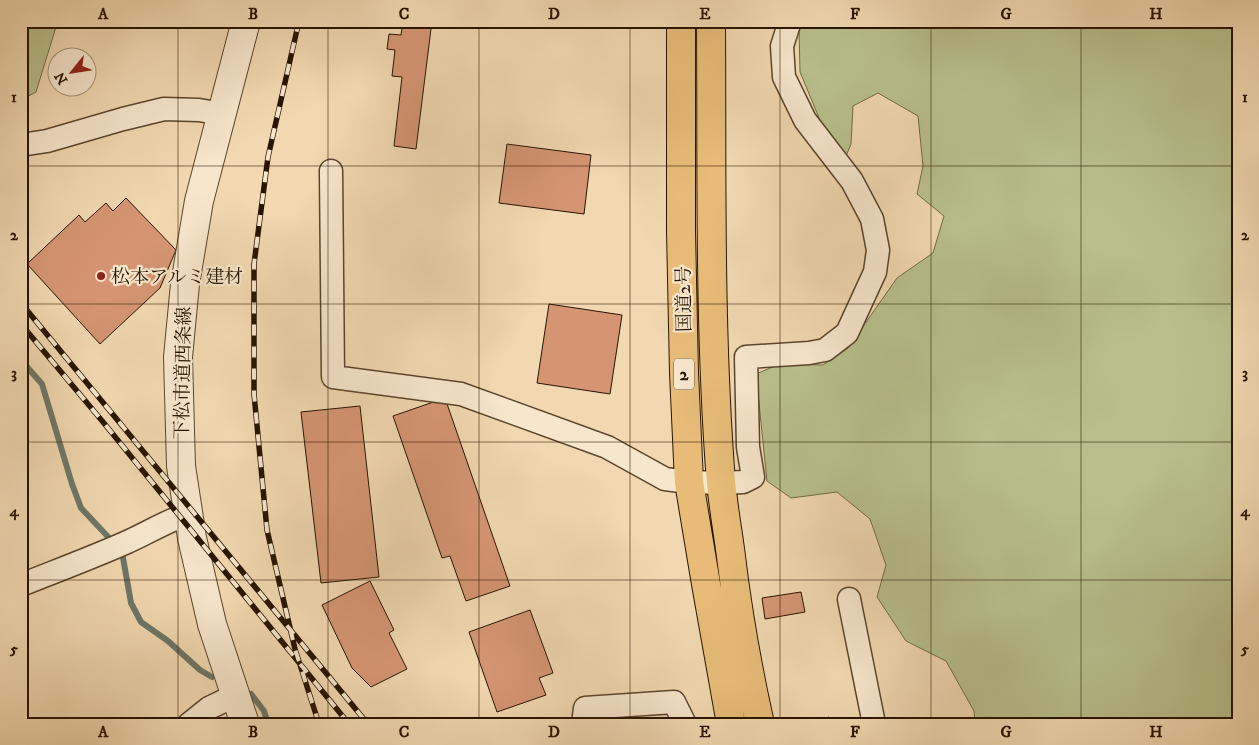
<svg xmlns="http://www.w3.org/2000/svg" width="1259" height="745" font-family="'IM FELL DW Pica','Noto Serif JP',serif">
<rect width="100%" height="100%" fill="#f1d8b0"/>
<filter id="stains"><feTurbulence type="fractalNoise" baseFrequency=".004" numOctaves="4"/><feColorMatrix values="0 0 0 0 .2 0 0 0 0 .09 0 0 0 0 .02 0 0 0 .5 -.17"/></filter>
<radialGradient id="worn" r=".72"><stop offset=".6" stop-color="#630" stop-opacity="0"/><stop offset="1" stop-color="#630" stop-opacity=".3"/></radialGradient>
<path fill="#b8bf8c" stroke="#706a46" d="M21,21H53L56,27L36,92L21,100Z
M802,21H1238V724H975L974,711L946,661L906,641L877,597L886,565L870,519L837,492L791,498L767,481L756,374L780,364L823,365L848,348L897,278L933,253L944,216L917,194L923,166L918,116L878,93L853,106L851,144L846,156L822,125L800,72L799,28Z"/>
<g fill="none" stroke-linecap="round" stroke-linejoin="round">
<path stroke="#6d7769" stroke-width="6" d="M21,360L42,384L72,484L81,508L112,541L122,552L131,603L141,622L168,641L200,670L212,677
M251,694L264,711L268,724"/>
</g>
<path fill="#d59573" stroke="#281400" d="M403,21H432L416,149L394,146L402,77L392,76L395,50L387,49L389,34L401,35Z
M507,144L591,155L584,214L499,203Z
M126,198L176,250L160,288L100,344L27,264L79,215L85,222L106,203L113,211Z
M549,304L622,315L610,394L537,383Z
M445,398L510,586L466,601L450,556L442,558L393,416Z
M360,406L379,577L321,583L301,412Z
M370,581L394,630L389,633L407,669L371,687L352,668L322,605Z
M801,592L805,612L765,619L762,598Z
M530,610L553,673L539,678L546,695L497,712L469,632Z
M828,717L848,724H826Z"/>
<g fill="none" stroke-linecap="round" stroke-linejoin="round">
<g stroke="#5a452c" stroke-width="25">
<path id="minor" d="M21,145L47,141L123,119L164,109L199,110L222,114
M331,171L333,377L461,394L607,447L665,479L689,482L721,483L743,482L753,477L748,447L746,357L809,353L825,350L847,333L875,272L878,250L872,219L852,181L805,120L784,77L782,46L790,21
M21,585C56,571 91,558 125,543C146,534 166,521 188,514
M849,599L874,724
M189,724L209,708L236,695
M583,724L585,708L674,702L685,724"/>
</g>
<g stroke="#5a452c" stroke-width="30">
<path id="tertiary" d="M245,724L212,624L192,538L181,466L178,357L185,284L199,201L246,21"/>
</g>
<g stroke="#281400" stroke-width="30">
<path id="trunk" d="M681,21V231L684,373L689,482L706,584L731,724
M711,21C712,175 709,329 721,482C723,504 727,527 730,549C737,608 747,666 760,724"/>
</g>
<use href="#minor" stroke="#f6e6cc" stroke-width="22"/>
<use href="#tertiary" stroke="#f6e6cc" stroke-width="28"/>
<use href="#trunk" stroke="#e8bc78" stroke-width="28"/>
<g stroke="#281400" stroke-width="5.5">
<path id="rail" d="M299,21L268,157L254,264V394L267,530L295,649L319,724
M21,303L368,724
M21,324L103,422L349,724"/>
</g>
<use href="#rail" stroke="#f6e6cc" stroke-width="4" stroke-dasharray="11" stroke-linecap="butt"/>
</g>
<path fill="none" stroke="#281400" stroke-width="1" stroke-opacity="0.55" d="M178,21V724M328,21V724M479,21V724M630,21V724M780,21V724M931,21V724M1081,21V724M21,166H1238M21,304H1238M21,442H1238M21,580H1238"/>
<circle fill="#8f2418" stroke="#f6e6cc" stroke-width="2" cx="101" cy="276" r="5"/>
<g text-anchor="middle" stroke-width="4.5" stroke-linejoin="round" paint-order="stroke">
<rect fill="#f6e6cc" stroke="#66533d" stroke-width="1" x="674" y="358.5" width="20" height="31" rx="4"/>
<g font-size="18" font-weight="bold" fill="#281400">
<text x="684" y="380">2</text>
</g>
<g font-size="19" fill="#281400" stroke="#f6e6cc" text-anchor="start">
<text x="111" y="283">松本アルミ建材</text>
</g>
<g font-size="19" fill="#281400" stroke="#f6e6cc">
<text transform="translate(683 299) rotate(-91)" y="7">国道2号</text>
<text transform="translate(182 373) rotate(-89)" y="7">下松市道西条線</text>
</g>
</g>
<rect width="1259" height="745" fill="none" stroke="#f1d8b0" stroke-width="55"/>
<g transform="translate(72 72) rotate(240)"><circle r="24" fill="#f6e6cc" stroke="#a4927a"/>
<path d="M0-4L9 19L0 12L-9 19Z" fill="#8f2418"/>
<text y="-8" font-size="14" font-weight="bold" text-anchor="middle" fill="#281400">N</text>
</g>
<rect x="28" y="28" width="1204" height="690" fill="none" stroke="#281400" stroke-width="2"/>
<g font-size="16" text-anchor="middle" font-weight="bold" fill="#281400">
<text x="103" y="19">A</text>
<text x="253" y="19">B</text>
<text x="404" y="19">C</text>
<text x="554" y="19">D</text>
<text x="705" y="19">E</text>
<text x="855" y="19">F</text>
<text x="1006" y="19">G</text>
<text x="1156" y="19">H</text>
<text x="14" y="102">1</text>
<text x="1245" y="102">1</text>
<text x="14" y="240">2</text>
<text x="1245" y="240">2</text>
<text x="14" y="378">3</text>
<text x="1245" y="378">3</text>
<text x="14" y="516">4</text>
<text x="1245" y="516">4</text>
<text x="14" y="654">5</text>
<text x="1245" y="654">5</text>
<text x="103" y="737">A</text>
<text x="253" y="737">B</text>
<text x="404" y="737">C</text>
<text x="554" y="737">D</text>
<text x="705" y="737">E</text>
<text x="855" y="737">F</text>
<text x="1006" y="737">G</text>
<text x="1156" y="737">H</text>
</g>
<rect width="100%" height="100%" filter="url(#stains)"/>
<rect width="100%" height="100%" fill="url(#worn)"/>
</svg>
